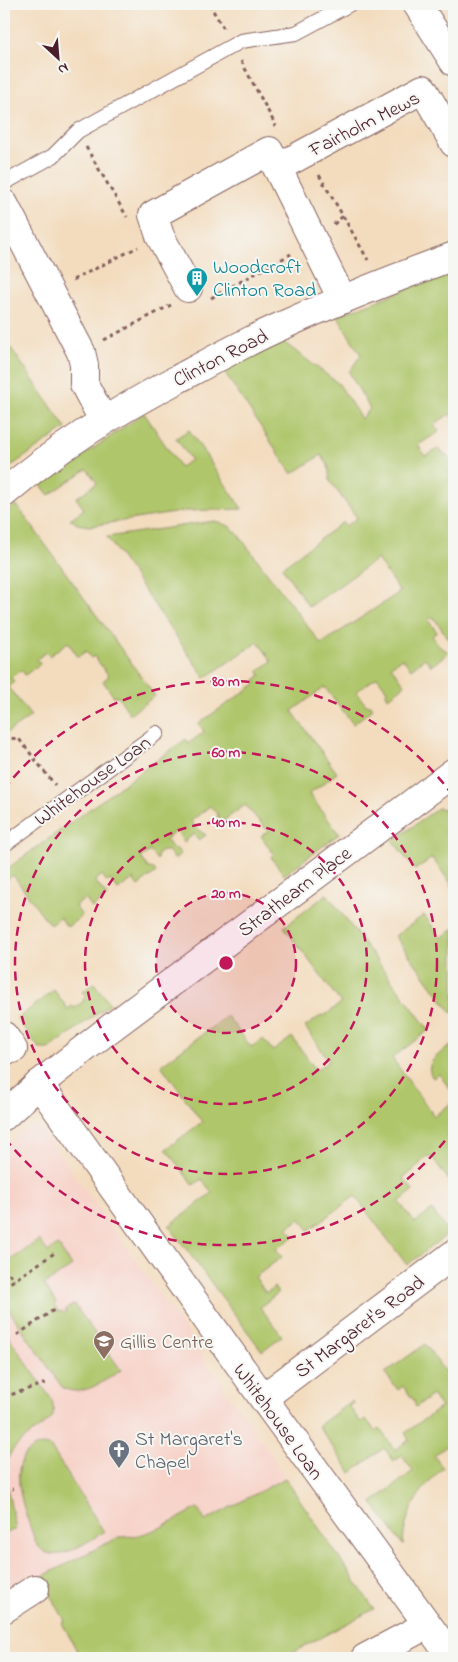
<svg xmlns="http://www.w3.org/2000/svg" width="458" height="1662" font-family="'Indie Flower',sans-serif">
<rect width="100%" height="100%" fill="#f6f6f2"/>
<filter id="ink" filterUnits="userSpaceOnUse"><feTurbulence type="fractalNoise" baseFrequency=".02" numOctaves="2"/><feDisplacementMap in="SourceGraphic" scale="10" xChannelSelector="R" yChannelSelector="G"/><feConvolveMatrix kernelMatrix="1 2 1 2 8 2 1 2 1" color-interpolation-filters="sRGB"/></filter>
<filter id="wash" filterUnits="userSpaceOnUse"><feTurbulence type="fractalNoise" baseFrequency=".0096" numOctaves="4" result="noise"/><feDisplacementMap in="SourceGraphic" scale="20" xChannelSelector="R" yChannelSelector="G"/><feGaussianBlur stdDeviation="1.12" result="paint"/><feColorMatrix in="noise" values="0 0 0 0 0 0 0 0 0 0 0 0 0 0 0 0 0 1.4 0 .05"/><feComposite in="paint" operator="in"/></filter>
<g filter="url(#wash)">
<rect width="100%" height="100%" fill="#f3dcbe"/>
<path fill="#f7d1c7" d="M35,1127L42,1130L184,1328L214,1374L216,1373L224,1386L222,1387L236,1406L237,1405L251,1424L250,1425L277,1462L276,1465L285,1478L171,1540L75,1590L34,1574L4,1588V1148L26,1128Z"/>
<path fill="#afc66b" stroke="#7c724b" d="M454,271V420L450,414L434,424L439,432L418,445L425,456L438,449L454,462V617L453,619L454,621V646L433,617L428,620L437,632L432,636L442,649L446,650L448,653L431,666L425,658L411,669L402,658L391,666L405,685L388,698L386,694L387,690L377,677L356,692L366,705H371L373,709L353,724L325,687L292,711L337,773L309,794L339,834L284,875L271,857L274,854L261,836L268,831L245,805L219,824L217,822L218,815L210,806L191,821L198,830L206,835L199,840L194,834L184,842L176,831L166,839L173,849H177L181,854L174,859L169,851H162L158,854L157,860L150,851L141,857L148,868L154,869L156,872L138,886L133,879L118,890L110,880L107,882L102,875L95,881L107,896L92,908L85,899L75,906L82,916L67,927L60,917L50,925L13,875L4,882V871L186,739L189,743L204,732L199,723L257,683L255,680L261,675L258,671L272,661L258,642L205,678L107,537L215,521L229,526L237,533L321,644L400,592L377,559L309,607L282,567L343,522L346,526L357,518L330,481L328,465L321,455L292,474L223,370L282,341L339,384L361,419L370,409L349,372L361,355L337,316Z
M4,338L66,428L4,471Z
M144,413L180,467L191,460L176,438L189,430L242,509L187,511L90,526L77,524L70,519L84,509L76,498L97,483L87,469L49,495L41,485Z
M16,504L155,696L130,714L117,695L114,697L103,681L109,676L94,656L91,658L86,651L78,657L68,642L49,656L46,652L37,659L40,664L25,675L22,670L11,677L14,682L8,687L31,716L4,735V515Z
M438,808C445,808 450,813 453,819C457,826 454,877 454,888L432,858L415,870L393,841Z
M327,894L429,1030L392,1058L434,1116L454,1101V1129L448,1134L454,1143V1185L453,1186L432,1157C423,1158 423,1160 418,1166C414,1171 408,1174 403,1177L413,1191L399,1202L415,1223L432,1210L449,1233L407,1265L355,1196L309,1230L300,1219L287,1228L294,1236L276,1249L282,1257L255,1277L266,1293L274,1287L278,1293L260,1307L282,1336L262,1351L169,1226L212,1193L202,1179L193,1185L166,1149L202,1122L161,1065L227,1016L251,1047L263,1039L273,1051L292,1037L316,1070L329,1061L305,1027L322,1015L324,1016L341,1003L284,927Z
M424,915L441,938L454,928V1011L452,1013L395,936Z
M94,983L110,1004L49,1049H40L17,1019L54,990L68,1009L72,1006L74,1008L84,1001L83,999L86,996L82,992Z
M454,1044V1043V1095L439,1074L433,1078C421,1063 443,1051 454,1044Z
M39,1240L48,1252L58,1245L72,1266L44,1285L56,1303L54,1305L59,1312L62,1311L64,1313L66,1312L65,1310L74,1304L121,1370C105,1381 80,1399 62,1387L4,1303V1265Z
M4,1330L52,1400C54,1408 54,1412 51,1419C39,1429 20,1440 11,1452C0,1470 12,1508 16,1529L4,1534Z
M425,1344L449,1378L454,1375V1440L434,1456L443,1468C420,1488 404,1513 403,1545L372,1503L413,1471L402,1456L394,1461L384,1448L351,1473L318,1426L352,1401L353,1403L349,1406L360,1422L366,1419L375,1431L379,1428L395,1450L409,1440L405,1433L441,1407L432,1395L416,1407L414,1403L415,1402L403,1386L398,1390L385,1373Z
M41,1445L50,1446L104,1532C85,1542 52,1570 36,1543C26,1514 0,1456 41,1445Z
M285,1478L374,1609L282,1658H175L174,1657L172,1658H81L62,1623L65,1621L41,1577L119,1537C151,1537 170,1522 198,1508L205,1521Z"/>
</g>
<g filter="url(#ink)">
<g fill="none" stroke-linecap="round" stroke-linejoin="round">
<g stroke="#85615e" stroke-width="16">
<path id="service" d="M4,183L53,156L78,131L241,41L296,33L350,4
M4,845L157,733"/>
</g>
<g stroke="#85615e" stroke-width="30">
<path id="minor" d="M417,4L454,62
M277,168L423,89L454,143
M4,204L81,352L84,365V384L103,420
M188,288L160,236L153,215L269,151L342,299
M4,493C57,448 116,411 178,379C213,360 249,340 286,324C341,299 398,277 454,256
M4,1036L13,1049
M39,1084L263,1398L452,1658
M263,1398L454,1254
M4,1609L35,1589
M365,1658L427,1625"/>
</g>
<g stroke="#85615e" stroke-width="30">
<path id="tertiary" d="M4,1116L39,1084L108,1030L454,772"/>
</g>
<path stroke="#85615e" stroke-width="3" stroke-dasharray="4 4" stroke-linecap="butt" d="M209,4L224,29
M241,61L276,126
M86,147L127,217
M319,175L343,216L333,225
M343,216L368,260
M73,280L138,247
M211,298L291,254
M104,340L171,305
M4,740L9,738L19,739L55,785
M4,1267L14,1280
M4,1287L56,1252
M17,1335L54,1310
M4,1397L49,1382
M4,1490L13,1489"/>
<use href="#service" stroke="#fff" stroke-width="14"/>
<use href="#minor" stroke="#fff" stroke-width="28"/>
<use href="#tertiary" stroke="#fff" stroke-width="28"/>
</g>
</g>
<circle cx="226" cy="963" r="70" fill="#c2185b" fill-opacity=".12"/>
<g fill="none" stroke="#c2185b" stroke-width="2.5" stroke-dasharray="9 6">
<circle cx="226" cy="963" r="70"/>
<circle cx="226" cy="963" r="141"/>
<circle cx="226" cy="963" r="211"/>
<path d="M454 1129A282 282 0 0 1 4 1137M4 789A282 282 0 0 1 454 797"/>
</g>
<defs>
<g id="building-pin" transform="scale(1.125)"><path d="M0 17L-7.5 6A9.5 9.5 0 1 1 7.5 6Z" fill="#0f9aa8" stroke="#f6f6f2"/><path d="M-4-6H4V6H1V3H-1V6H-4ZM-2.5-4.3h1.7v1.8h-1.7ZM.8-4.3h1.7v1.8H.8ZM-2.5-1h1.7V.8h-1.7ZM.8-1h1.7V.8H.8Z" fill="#fff"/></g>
<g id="university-pin" transform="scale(1.125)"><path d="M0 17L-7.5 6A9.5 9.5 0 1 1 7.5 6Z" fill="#8d6e63" stroke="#f6f6f2"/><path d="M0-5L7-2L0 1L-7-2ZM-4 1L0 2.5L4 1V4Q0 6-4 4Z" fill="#fff"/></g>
<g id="church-pin" transform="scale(1.125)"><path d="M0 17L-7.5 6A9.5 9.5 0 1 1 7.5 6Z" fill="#6b7280" stroke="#f6f6f2"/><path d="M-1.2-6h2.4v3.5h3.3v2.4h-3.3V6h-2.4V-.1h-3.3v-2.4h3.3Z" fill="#fff"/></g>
</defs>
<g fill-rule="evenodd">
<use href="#building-pin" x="197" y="278"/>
<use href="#university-pin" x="104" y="1341"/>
<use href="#church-pin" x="119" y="1450"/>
</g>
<g text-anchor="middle" stroke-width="4" stroke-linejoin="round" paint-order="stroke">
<g font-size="20" fill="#4a1f2b" stroke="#f6f6f2">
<text transform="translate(364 123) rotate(-27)" y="7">Fairholm Mews</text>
<text transform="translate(220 357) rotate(-27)" y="7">Clinton Road</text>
<text transform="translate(92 780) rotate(-36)" y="7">Whitehouse Loan</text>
<text transform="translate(294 891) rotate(-37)" y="7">Strathearn Place</text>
<text transform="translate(359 1326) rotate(-37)" y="7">St Margaret's Road</text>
<text transform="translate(279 1421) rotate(54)" y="7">Whitehouse Loan</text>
</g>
<g font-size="20" fill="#0d838f" stroke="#f6f6f2" text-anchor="start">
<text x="213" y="273">Woodcroft<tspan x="213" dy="23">Clinton Road</tspan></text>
</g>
<g font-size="20" fill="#785e54" stroke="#f6f6f2" text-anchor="start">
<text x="120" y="1348">Gillis Centre</text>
</g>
<g font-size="20" fill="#5b616d" stroke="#f6f6f2" text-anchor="start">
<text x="135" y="1445">St Margaret's<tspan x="135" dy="23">Chapel</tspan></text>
</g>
</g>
<circle cx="226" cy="963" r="8" fill="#c2185b" stroke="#f6f6f2" stroke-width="2.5"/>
<g font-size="15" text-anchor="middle" font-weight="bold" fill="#c2185b" stroke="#f6f6f2" stroke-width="4" stroke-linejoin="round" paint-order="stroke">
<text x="226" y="686">80 m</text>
<text x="226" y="757">60 m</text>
<text x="226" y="827">40 m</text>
<text x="226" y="898">20 m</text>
</g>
<rect width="458" height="1662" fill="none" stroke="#f6f6f2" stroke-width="20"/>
<g transform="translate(58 58) rotate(154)" stroke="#f6f6f2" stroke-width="4" paint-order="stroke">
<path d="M0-4L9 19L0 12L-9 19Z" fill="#4a1f2b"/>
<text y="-8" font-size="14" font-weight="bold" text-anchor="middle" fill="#4a1f2b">N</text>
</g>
</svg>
